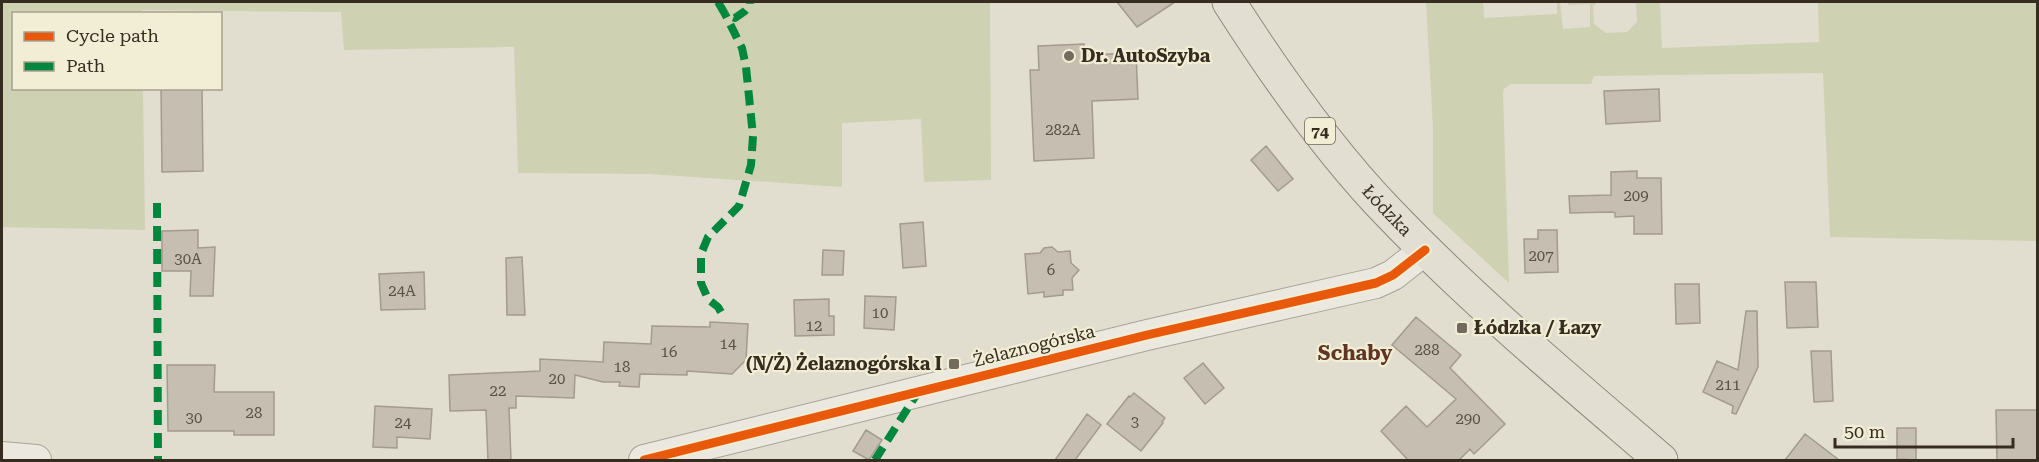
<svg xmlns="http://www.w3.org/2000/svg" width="2039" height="462" font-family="'Roboto Serif',serif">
<rect width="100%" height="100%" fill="#e2decf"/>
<path fill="#ced1b2" d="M2,2H990L991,180L924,182L921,119L842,123V187L649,174L518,173L514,47L344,50L341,12L142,10V14H14V88L143,89L145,230L2,227Z
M1426,2H1483L1484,18L1557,14V2H1560L1563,29L1590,27V4L1568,5V2H1598L1593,6L1594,24L1606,33L1627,32L1637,22L1636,4L1632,2H1660L1662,48L1819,42L1818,2H2037V241L1830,237L1823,73L1594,76L1591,84H1511L1504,89L1503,93L1509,283L1433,213V128Z"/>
<path fill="#c6beb0" stroke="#a29b8e" stroke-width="1.5" d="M1117,2H1175L1137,27Z
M1084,44V55L1136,53L1138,99L1092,101L1094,158L1034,161L1030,70H1039L1038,46Z
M161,88H202L203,171L162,172Z
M1659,89L1660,121L1606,124L1604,91Z
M1266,146L1293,179L1278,191L1251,160Z
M1637,171V178H1661L1662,234H1634V216L1615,217V213L1612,212L1570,213L1569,196L1611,195V172Z
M923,222L926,266L903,268L900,224Z
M198,230V248L215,247L213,296H190L191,271H162V231Z
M1538,230H1557L1558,272L1525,273L1524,239H1538Z
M1052,247L1058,252L1070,251L1071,263L1079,270L1072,278L1073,290H1063V295L1044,297V292L1028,294L1025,254L1040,253L1044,248Z
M823,250L844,251L843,275H822Z
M522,257L525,315H507L506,258Z
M424,272L425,309L381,310L379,274Z
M1785,282H1816L1818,327L1787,328Z
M1675,284H1699L1700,323L1676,324Z
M865,296L896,297L894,330L864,328Z
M829,299V316H834V335L795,336L794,300Z
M1746,311H1757L1758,367L1736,414L1732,413L1733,406L1703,392L1717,361L1738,370Z
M1416,317L1461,355L1450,368L1505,424L1474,454L1470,449L1459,460H1408L1381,431L1406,406L1427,427L1456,399L1392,345Z
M710,322L748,324L746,360L732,374L687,371V375L640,374L639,387L619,386L620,382H603L575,375L574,398L516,396V408H509L511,460H488L486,410L450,411L449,375L540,371V359L603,362L604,342L651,344L652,326L710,327Z
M1811,351H1831L1833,401L1814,402Z
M1203,363L1224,388L1205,404L1184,378Z
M167,365H215L214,392H274V435H234V431H168Z
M1134,393L1165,418L1162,422L1163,423L1141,451L1107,424L1129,396L1130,397Z
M375,406L432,409L430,439L397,437V448L373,447Z
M1996,410H2037V460H1997Z
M1087,414L1101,425L1075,460H1055Z
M1897,428H1916V460L1897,459Z
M866,430L882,440L869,460L853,451Z
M1805,434L1839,460H1785Z"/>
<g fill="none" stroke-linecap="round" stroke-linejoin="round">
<g stroke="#a8a397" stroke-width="32">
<path id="minor" d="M2,457L36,460
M644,460L1147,335L1376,283L1393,275L1425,250"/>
</g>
<g stroke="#8d887e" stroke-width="35">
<g id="major">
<path id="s1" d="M1229,2C1275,74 1328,150 1388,212C1473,301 1568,380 1661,460"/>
</g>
</g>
<use href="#minor" stroke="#ebe8df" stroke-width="30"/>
<use href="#major" stroke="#e2dfd2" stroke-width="33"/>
<path stroke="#00873e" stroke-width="8" stroke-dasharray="15 8" stroke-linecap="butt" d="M718,2L725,14L735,18L745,11L750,5V2
M157,203L158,460
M721,312L718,307L708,299L701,283V254L708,237L739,206L751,165L753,136L746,67L742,48L725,14
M875,460L918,392"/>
<g stroke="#f2edd5" stroke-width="13">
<path id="cycleway" d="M644,460L1147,335L1376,283L1393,275L1425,250"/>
</g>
<use href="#cycleway" stroke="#e8590c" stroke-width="9"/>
</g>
<g fill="#726b5d" stroke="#f2edd5" stroke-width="2">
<circle cx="1069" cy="56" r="6"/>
<rect x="1456" y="322" width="12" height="12" rx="3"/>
<rect x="948" y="358" width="12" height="12" rx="3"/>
</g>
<g text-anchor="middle" stroke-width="4.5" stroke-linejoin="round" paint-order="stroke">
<g font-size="15" fill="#5a5144">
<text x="1063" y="135">282A</text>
<text x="1636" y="201">209</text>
<text x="1541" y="261">207</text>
<text x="188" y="264">30A</text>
<text x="1051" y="275">6</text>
<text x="402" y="296">24A</text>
<text x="880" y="318">10</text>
<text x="814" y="331">12</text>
<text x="728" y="349">14</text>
<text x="1427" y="355">288</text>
<text x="669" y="357">16</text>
<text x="622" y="372">18</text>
<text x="557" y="384">20</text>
<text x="1728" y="390">211</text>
<text x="498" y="396">22</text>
<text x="254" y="418">28</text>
<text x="194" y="423">30</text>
<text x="1468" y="424">290</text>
<text x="1135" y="427">3</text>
<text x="403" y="428">24</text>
</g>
<rect fill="#f2edd5" stroke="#6e6756" stroke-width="1.5" x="1305" y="118" width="30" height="26" rx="4.5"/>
<g font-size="16" font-weight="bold" fill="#362d20">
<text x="1320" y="137">74</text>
</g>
<g font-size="18" font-weight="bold" fill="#362d20" stroke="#f2edd5" text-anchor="start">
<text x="1081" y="62">Dr. AutoSzyba</text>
<text x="1474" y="334">Łódzka / Łazy</text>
<text x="942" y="370" text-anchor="end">(N/Ż) Żelaznogórska I</text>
</g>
<g font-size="18" fill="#362d20" stroke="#f2edd5">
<text dy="6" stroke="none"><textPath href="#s1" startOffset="262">Łódzka</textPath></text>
<text transform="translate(1034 346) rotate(-14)" y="6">Żelaznogórska</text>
</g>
<g font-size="20" font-weight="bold" fill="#5e3623" stroke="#f2edd5">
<text x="1355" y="360">Schaby</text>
</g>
</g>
<rect width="2039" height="462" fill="none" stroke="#362d20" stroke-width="6"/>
<rect x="12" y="12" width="210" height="78" fill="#f2edd5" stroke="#a7a08d" stroke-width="1.5"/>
<rect x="24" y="32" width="30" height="9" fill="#e8590c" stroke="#a7a08d" stroke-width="1.5"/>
<text x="66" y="42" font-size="18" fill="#362d20">Cycle path</text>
<rect x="24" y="62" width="30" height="9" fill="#00873e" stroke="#a7a08d" stroke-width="1.5"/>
<text x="66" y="72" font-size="18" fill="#362d20">Path</text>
<path d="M1835 438v9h178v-9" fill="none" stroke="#362d20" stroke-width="3"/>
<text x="1844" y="438" font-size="18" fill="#362d20" stroke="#f2edd5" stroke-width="4.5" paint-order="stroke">50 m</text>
</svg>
